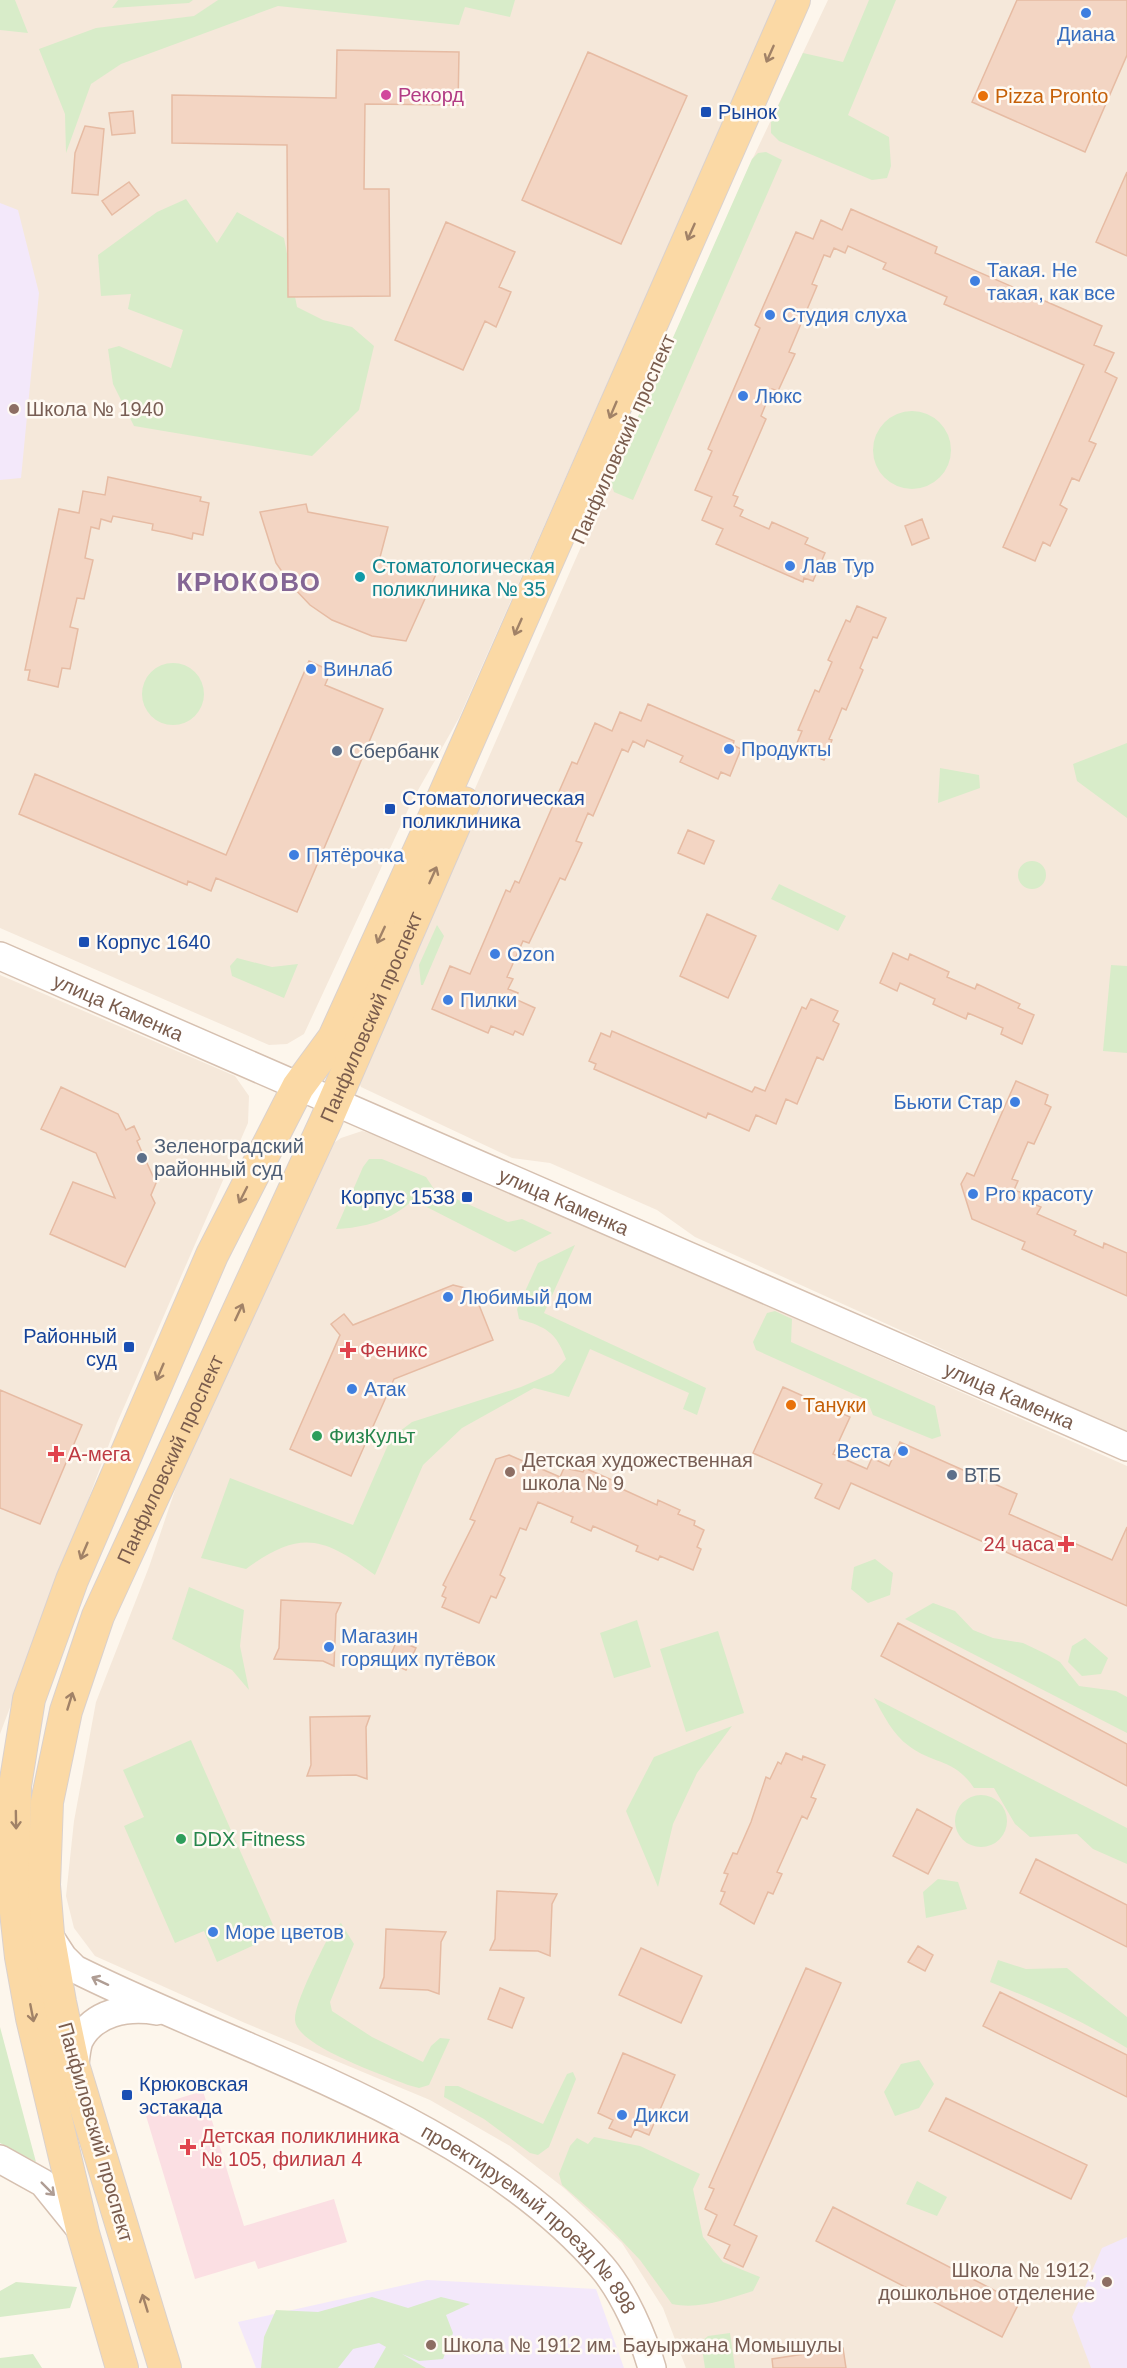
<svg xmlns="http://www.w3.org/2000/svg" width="1127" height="2368" font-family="Arial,sans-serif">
<rect width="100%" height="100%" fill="#fdf6ec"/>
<path fill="#f5e8da" d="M0,0H777L459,718L413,799L304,1034L287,1044L269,1045L0,928Z
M828,0H1127V1433L695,1237L657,1210L550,1163L512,1158L361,1087L355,1074L467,807L569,574L753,158Z
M0,975L235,1076L249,1096L248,1123L117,1423L0,1734Z
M362,1131L392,1139L1127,1466V2368H686L663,2308L622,2243L564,2188L510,2146L430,2100L245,2023L95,1956L74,1928L66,1896L74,1821L96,1702L149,1567L191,1443L322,1151L341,1138Z"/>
<path fill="#f3e8fa" d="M0,203L18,210L39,293L21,478L0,480Z
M1127,2237V2368H1091L1072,2317L1102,2248Z
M427,2280L596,2289L624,2368H256L238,2322Z"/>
<path fill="#fbdfe3" d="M203,2091L244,2226L334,2199L347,2242L258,2269L255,2261L195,2279L144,2109Z"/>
<path fill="#d8ecc9" d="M0,0H15L28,33L0,30Z
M118,0H193L189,3L112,8Z
M218,0H515L510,17L465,7L459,25L278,6L121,64L91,84L66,153L65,114L39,49L96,28L194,16Z
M869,0H896L848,115L889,137L891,166L887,178L872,180L779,141L771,133V121L803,53L843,62Z
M766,152L782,160L633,500L614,492L610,480L752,159L758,153Z
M186,199L217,243L237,212L284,238L297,307L323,320L352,327L374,346L359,410L312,456L134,426L113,384L108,349L119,346L171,368L183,330L128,309L131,294L101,296L98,255L157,212Z
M873 450a39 39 0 1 1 78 0a39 39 0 1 1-78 0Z
M142 694a31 31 0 1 1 62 0a31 31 0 1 1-62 0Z
M1127,743V818L1077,781L1073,764Z
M940,768L979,775L980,788L938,803Z
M1018 875a14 14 0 1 1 28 0a14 14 0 1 1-28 0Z
M779,884L846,916L838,931L771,899Z
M437,925L444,936L423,985H421L419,965Z
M237,958L272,967L298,964L284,998L232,976L230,966Z
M1111,965L1127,966V1053L1103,1051Z
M369,1159H382L426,1177L434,1189L508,1222L522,1219L552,1233L515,1252L413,1200C392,1220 364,1228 336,1229L363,1167Z
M575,1245L544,1313L706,1388L697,1415L683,1409L689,1393L590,1349L569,1397L534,1388L462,1428L423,1465L375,1575C323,1537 301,1529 246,1569L201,1558L230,1478L353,1525L391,1438L412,1422L521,1387L553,1373L566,1359C556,1332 546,1327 519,1319L517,1309L538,1263Z
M775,1311L792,1319L791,1342L935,1406L941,1436L932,1439L873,1415L867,1400L756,1350L753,1342L767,1313Z
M875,1559L893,1573L890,1595L868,1603L851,1589L854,1567Z
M189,1587L244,1610L240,1646L249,1690L232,1670L172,1639Z
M933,1603L955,1611L973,1630L993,1638L1023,1643L1046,1654L1060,1662L1079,1686L1116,1691L1127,1697V1733L905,1619Z
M637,1620L651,1667L614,1678L600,1633Z
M718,1631L744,1713L686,1732L660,1649Z
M1085,1638L1108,1658L1101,1674L1082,1676L1068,1662L1072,1646Z
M874,1698L1127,1828V1864L1093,1849L1077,1834L1030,1837L1015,1824L994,1788H974C954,1758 934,1765 909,1746C893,1735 883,1714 874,1698Z
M732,1726L697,1773L673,1824L658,1887L626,1811L654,1757Z
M191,1740L273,1925L255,1933L259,1943L217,1962L204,1931L175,1943L124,1826L144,1817L123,1770Z
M955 1821a26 26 0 1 1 52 0a26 26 0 1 1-52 0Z
M938,1879L958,1882L967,1909L926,1918L923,1892Z
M341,1923L354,1944L330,2002L332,2011L372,2037L423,2062L431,2046L440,2038L450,2039L429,2085L419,2088L408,2085C384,2075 296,2046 295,2020C294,2003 323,1948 332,1930Z
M998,1960L1026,1969L1067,1968L1127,2017V2048C1083,2021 1038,2001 990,1982Z
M0,2027L36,2162L0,2143Z
M919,2060L934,2084L919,2108L895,2116L884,2092L901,2064Z
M573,2072L576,2079L549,2147L538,2155L530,2153L484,2119L444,2097L445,2086H458L543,2124L567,2074Z
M594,2137L640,2146L700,2174L693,2189L703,2237L723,2262L760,2277L753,2291C727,2299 699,2310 672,2304L640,2260L605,2223L562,2185L559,2174L570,2146L577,2138L588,2144Z
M917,2181L947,2197L937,2216L906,2204Z
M16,2282L77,2287L70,2308L0,2317V2291Z
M372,2297L408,2308L441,2297L470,2304L446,2315L453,2333L443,2359L419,2361L402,2354L426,2368H374L386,2347L379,2343L353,2349L338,2368H261L264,2337L276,2310L318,2312Z
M730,2333L735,2368H705L701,2342L708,2336Z
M33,2354L42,2368H0V2358Z"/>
<path fill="#f3d5c3" stroke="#e6bba3" stroke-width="1.5" d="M1017,0H1127V55L1085,152L972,102Z
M337,50L459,52L458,105L365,104L364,189H389L390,296L288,297L287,145L172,143V95L336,98Z
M588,52L687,96L621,244L522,200Z
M133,111L135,133L112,135L109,113Z
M85,126L104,129L98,195L72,193L75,153Z
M1127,172V256L1096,242Z
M129,182L139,195L112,215L102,201Z
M851,209L937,247L935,253L1102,326L1094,345L1114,353L1105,372L1117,378L1089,441L1096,444L1079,481L1072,478L1060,505L1067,509L1050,546L1043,542L1035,561L1003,547L1084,365L944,304L947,297L883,269L886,263L848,246L845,253L834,248L830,257L824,255L812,284L817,286L789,352L795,354L778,391L772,389L761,416L766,419L733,495L738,497L734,506L743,510L740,516L769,529L772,522L808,538L805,544L825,553L813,581L804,578L803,582L716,544L723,529L702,520L712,497L695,490L712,451L708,449L760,328L755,325L796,232L813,239L821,220L842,230Z
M446,222L515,252L499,287L511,292L496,327L485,321L463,370L395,340Z
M108,477L201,497L200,501L209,503L203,535L193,533L192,539L172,534L152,530L153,524L113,516L111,522L101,519L99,529L91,527L85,558L93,560L84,599L77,598L70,627L78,629L70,669L62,668L58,687L28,680L30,670H25L59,509L79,513L83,491L105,495Z
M306,504L308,512L388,527L379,561L412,568L441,563L406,641L372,636L332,620L310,605L292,586L276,563L260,512Z
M922,519L929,538L912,545L905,526Z
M857,606L886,618L877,638L873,637L860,668L863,670L846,710L842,708L836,723L829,739L832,740L824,760L795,748L802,731L798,730L815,690L819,692L832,662L828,660L846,620L850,622Z
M309,661L331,671L325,685L383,709L297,912L216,878L211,891L188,881L187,885L19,814L35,774L226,855Z
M648,704L734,741L733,745L741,749L730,776L721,772L718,779L680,762L683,756L647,740L644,747L633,741L628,752L622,749L593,816L588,813L576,841L582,843L565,880L560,878L529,943L523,941L507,977L513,979L508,989L518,993L515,999L535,1008L523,1035L515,1031L513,1035L491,1026L488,1033L432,1009L450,966L470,974L506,890L510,892L515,881L519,883L572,762L577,764L595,723L612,731L620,712L641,721Z
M688,830L714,841L704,864L678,853Z
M707,914L756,936L728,998L680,976Z
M893,953L908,960L910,954L949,972L947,977L975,989L977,984L1020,1004L1018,1008L1034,1015L1022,1044L1001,1034L1003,1028L968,1013L966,1019L933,1004L935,999L900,983L897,991L880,983Z
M811,999L838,1011L833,1021L839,1024L823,1060L817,1057L797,1104L786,1099L776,1124L756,1115L749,1131L708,1113L706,1118L594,1069L596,1064L589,1061L601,1033L610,1037L612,1031L752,1092L755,1087L765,1091L802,1007L806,1009Z
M1016,1081L1048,1095L1045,1104L1051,1107L1034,1144L1028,1142L1012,1179L1018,1181L1014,1190L1023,1193L1020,1198L1041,1207L1037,1214L1076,1231L1074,1235L1103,1248L1104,1243L1127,1253V1296L1022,1249L1025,1242L972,1219L961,1184L967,1173L974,1176Z
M61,1087L118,1114L126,1130L134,1126L140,1139L137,1141L156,1183L151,1195L155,1203L125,1267L50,1234L73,1182L115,1198L96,1153L41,1129Z
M453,1285L473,1290L493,1340L394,1379L351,1476L290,1449L340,1335L331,1324L344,1314L353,1325Z
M783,1387L850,1417L833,1454L867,1469L872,1458L889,1466L900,1442L1017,1494L1009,1514L1112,1560L1127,1527V1606L851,1483L839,1509L815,1498L822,1484L753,1453Z
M0,1390L82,1425L40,1524L0,1508Z
M509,1455L560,1477L564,1468L583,1472L585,1468L623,1485L622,1489L657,1505L658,1500L680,1510L678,1514L695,1521L694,1525L704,1530L697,1547L701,1549L693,1570L660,1556L658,1560L636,1551L638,1546L593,1526L591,1531L571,1522L573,1517L538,1502L526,1530L520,1528L500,1575L505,1578L496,1598L491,1596L479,1623L442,1607L446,1598L442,1596L446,1587L443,1585L475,1521L470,1519L496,1459Z
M281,1600L341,1603L336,1614L334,1666L323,1661L274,1659L279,1648Z
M898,1623L1127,1744V1786L881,1656Z
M397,1640L416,1648L406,1670L388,1662Z
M370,1716L366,1727L367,1779L356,1775L307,1776L311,1765L310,1717Z
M786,1753L802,1760L803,1756L825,1765L811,1797L816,1799L807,1819L802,1816L777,1872L782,1874L773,1894L768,1892L754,1924L720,1904L725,1892L721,1891L728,1874L724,1873L733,1853L737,1854L751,1822L766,1777L770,1779L778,1762L781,1764Z
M917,1809L952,1828L928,1874L893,1856Z
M1036,1859L1127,1905V1947L1020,1893Z
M497,1891L557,1894L552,1904L550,1956L538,1951L490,1950L495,1939Z
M386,1929L446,1932L441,1942L439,1994L428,1990L380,1988L384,1977Z
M918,1946L933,1955L925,1971L908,1962Z
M641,1948L702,1976L681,2023L619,1995Z
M806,1968L841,1983L734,2225L757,2236L743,2267L724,2258L730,2245L708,2235L717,2215L705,2209L714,2189L709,2187Z
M500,1988L524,1998L512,2028L488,2019Z
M1000,1992L1127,2055V2097L983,2026Z
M623,2053L675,2075L649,2135L635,2129L631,2137L609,2128L613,2120L598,2113Z
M946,2098L1087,2165L1071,2199L929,2131Z
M833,2207L1019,2303L1002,2337L816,2241Z
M843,2348L846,2368H773L772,2359Z"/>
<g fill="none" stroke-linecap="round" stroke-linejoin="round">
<g stroke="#d6c0b0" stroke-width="30">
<g id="secondary">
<path id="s1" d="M0,956L1127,1447"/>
<path id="s2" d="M48,1934L63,1957L75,1969C245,2054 475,2119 602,2267C624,2293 643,2336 652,2368"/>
<path d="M74,2068C76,2060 76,2049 79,2041C93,2012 128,2006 157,2011"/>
<path d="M0,2159L43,2183L81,2230"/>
</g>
</g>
<g stroke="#dad1cd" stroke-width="34">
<g id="primary">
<path d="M122,2368L83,2233L32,2018L21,1957L14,1894L15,1786L29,1699L72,1580L212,1255L298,1087L334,1038L440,805L794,0"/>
<path id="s3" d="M165,2368L74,2068L60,2002L48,1934L44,1885L47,1802L66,1711L98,1616L325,1123L464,803"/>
</g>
</g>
<use href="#secondary" stroke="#fff" stroke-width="27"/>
<use href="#primary" stroke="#fbd9a5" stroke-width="32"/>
</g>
<defs><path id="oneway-shaft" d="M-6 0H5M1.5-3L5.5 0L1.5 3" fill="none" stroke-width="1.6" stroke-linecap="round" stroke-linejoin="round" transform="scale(1.5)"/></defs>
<g stroke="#a18267">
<use href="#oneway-shaft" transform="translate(770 54) rotate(114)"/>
<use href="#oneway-shaft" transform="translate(691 232) rotate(114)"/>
<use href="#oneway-shaft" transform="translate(613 410) rotate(113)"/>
<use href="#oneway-shaft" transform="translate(518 627) rotate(114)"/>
<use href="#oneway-shaft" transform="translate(433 875) rotate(-66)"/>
<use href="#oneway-shaft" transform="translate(381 935) rotate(115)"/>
<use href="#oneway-shaft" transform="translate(243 1195) rotate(117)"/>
<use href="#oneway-shaft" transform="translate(239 1312) rotate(-65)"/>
<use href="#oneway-shaft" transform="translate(160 1372) rotate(113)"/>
<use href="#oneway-shaft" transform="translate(84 1551) rotate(113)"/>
<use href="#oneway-shaft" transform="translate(70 1701) rotate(-73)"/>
<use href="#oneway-shaft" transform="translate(16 1820) rotate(89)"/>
<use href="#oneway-shaft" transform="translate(32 2013) rotate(79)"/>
<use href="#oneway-shaft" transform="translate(145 2303) rotate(-107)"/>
</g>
<g stroke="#af9d94">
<use href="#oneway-shaft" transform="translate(100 1981) rotate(-155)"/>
<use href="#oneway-shaft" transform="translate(48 2189) rotate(45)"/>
</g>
<g fill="#3f7fe0" stroke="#fffaf3" stroke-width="2">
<circle cx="1086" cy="13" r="6"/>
<circle cx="975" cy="281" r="6"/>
<circle cx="770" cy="315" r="6"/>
<circle cx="743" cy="396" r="6"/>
<circle cx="790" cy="566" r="6"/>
<circle cx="311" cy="669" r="6"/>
<circle cx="729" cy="749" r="6"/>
<circle cx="294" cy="855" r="6"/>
<circle cx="495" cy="954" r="6"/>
<circle cx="448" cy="1000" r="6"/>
<circle cx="1015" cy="1102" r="6"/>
<circle cx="973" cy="1194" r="6"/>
<circle cx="448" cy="1297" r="6"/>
<circle cx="352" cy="1389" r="6"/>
<circle cx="903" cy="1451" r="6"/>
<circle cx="329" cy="1647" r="6"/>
<circle cx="213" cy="1932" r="6"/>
<circle cx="622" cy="2115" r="6"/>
</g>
<circle fill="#d1479c" stroke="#fffaf3" stroke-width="2" cx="386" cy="95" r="6"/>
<g fill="#e8710a" stroke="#fffaf3" stroke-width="2">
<circle cx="983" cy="96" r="6"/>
<circle cx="791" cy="1405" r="6"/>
</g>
<g fill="#1a4fb4" stroke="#fffaf3" stroke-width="2">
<rect x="700" y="106" width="12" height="12" rx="3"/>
<rect x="384" y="803" width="12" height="12" rx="3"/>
<rect x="78" y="936" width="12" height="12" rx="3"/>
<rect x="461" y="1191" width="12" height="12" rx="3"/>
<rect x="123" y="1341" width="12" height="12" rx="3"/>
<rect x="121" y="2089" width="12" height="12" rx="3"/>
</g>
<g fill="#8d6e63" stroke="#fffaf3" stroke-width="2">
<circle cx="14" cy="409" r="6"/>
<circle cx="510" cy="1472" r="6"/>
<circle cx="1107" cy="2282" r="6"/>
<circle cx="431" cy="2345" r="6"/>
</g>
<circle fill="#0f9aa8" stroke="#fffaf3" stroke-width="2" cx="360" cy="577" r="6"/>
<g fill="#5c6f8a" stroke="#fffaf3" stroke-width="2">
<circle cx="337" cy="751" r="6"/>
<circle cx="142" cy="1158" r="6"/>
<circle cx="952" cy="1475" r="6"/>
</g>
<g fill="#e0444e" stroke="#fffaf3" stroke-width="2">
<path d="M345 1341h6v6h6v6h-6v6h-6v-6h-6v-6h6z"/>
<path d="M53 1445h6v6h6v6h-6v6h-6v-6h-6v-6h6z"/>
<path d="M1063 1535h6v6h6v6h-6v6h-6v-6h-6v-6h6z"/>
<path d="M185 2138h6v6h6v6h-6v6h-6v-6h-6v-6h6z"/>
</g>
<g fill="#2e9e5b" stroke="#fffaf3" stroke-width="2">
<circle cx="317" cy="1436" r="6"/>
<circle cx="181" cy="1839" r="6"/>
</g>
<g text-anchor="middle" stroke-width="5" stroke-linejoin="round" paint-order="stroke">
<g font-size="20" fill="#366cbe" stroke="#fffaf3" text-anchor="start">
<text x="1086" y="41" text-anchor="middle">Диана</text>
<text x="987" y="277">Такая. Не<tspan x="987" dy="23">такая, как все</tspan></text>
<text x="782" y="322">Студия слуха</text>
<text x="755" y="403">Люкс</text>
<text x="802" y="573">Лав Тур</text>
<text x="323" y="676">Винлаб</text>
<text x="741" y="756">Продукты</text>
<text x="306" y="862">Пятёрочка</text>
<text x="507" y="961">Ozon</text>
<text x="460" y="1007">Пилки</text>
<text x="1003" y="1109" text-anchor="end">Бьюти Стар</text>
<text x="985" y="1201">Pro красоту</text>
<text x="460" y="1304">Любимый дом</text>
<text x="364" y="1396">Атак</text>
<text x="891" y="1458" text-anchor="end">Веста</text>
<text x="341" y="1643">Магазин<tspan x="341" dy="23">горящих путёвок</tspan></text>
<text x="225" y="1939">Море цветов</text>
<text x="634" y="2122">Дикси</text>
</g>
<g font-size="20" fill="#b23c85" stroke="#fffaf3" text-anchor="start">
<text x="398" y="102">Рекорд</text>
</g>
<g font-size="20" fill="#c56008" stroke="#fffaf3" text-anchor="start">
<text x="995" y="103">Pizza Pronto</text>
<text x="803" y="1412">Тануки</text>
</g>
<g font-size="20" fill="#164399" stroke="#fffaf3" text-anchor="start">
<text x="718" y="119">Рынок</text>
<text x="402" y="805">Стоматологическая<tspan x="402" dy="23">поликлиника</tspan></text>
<text x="96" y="949">Корпус 1640</text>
<text x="455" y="1204" text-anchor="end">Корпус 1538</text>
<text x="117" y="1343" text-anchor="end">Районный<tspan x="117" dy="23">суд</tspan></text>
<text x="139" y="2091">Крюковская<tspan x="139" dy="23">эстакада</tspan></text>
</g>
<g font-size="20" fill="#785e54" stroke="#fffaf3" text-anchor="start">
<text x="26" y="416">Школа № 1940</text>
<text x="522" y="1467">Детская художественная<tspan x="522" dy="23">школа № 9</tspan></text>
<text x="1095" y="2277" text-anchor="end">Школа № 1912,<tspan x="1095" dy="23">дошкольное отделение</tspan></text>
<text x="443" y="2352">Школа № 1912 им. Бауыржана Момышулы</text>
</g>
<g font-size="20" fill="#7a5c4d" stroke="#fffaf3">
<text transform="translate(623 439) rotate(-66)" y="7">Панфиловский проспект</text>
<text dy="7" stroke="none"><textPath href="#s1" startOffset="129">улица Каменка</textPath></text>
<text dy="7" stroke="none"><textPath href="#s3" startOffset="1434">Панфиловский проспект</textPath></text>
<text dy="7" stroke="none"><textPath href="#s1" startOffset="615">улица Каменка</textPath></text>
<text dy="7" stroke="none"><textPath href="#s1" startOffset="1101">улица Каменка</textPath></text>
<text dy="7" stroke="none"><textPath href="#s3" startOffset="948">Панфиловский проспект</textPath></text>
<text transform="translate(96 2132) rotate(74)" y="7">Панфиловский проспект</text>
<text dy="7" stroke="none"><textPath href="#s2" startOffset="568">проектируемый проезд № 898</textPath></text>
</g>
<g font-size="20" fill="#0d838f" stroke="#fffaf3" text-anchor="start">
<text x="372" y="573">Стоматологическая<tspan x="372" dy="23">поликлиника № 35</tspan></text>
</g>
<g font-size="20" fill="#4e5e75" stroke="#fffaf3" text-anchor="start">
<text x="349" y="758">Сбербанк</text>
<text x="154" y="1153">Зеленоградский<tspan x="154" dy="23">районный суд</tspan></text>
<text x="964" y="1482">ВТБ</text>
</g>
<g font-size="20" fill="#be3a42" stroke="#fffaf3" text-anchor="start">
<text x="360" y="1357">Феникс</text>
<text x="68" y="1461">А-мега</text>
<text x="1054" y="1551" text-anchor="end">24 часа</text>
<text x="201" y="2143">Детская поликлиника<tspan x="201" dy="23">№ 105, филиал 4</tspan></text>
</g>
<g font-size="20" fill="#27864d" stroke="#fffaf3" text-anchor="start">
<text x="329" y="1443">ФизКульт</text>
<text x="193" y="1846">DDX Fitness</text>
</g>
<g font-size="26" font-weight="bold" letter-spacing="1.5" fill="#846695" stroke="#fffaf3">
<text x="249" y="591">КРЮКОВО</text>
</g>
</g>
</svg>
